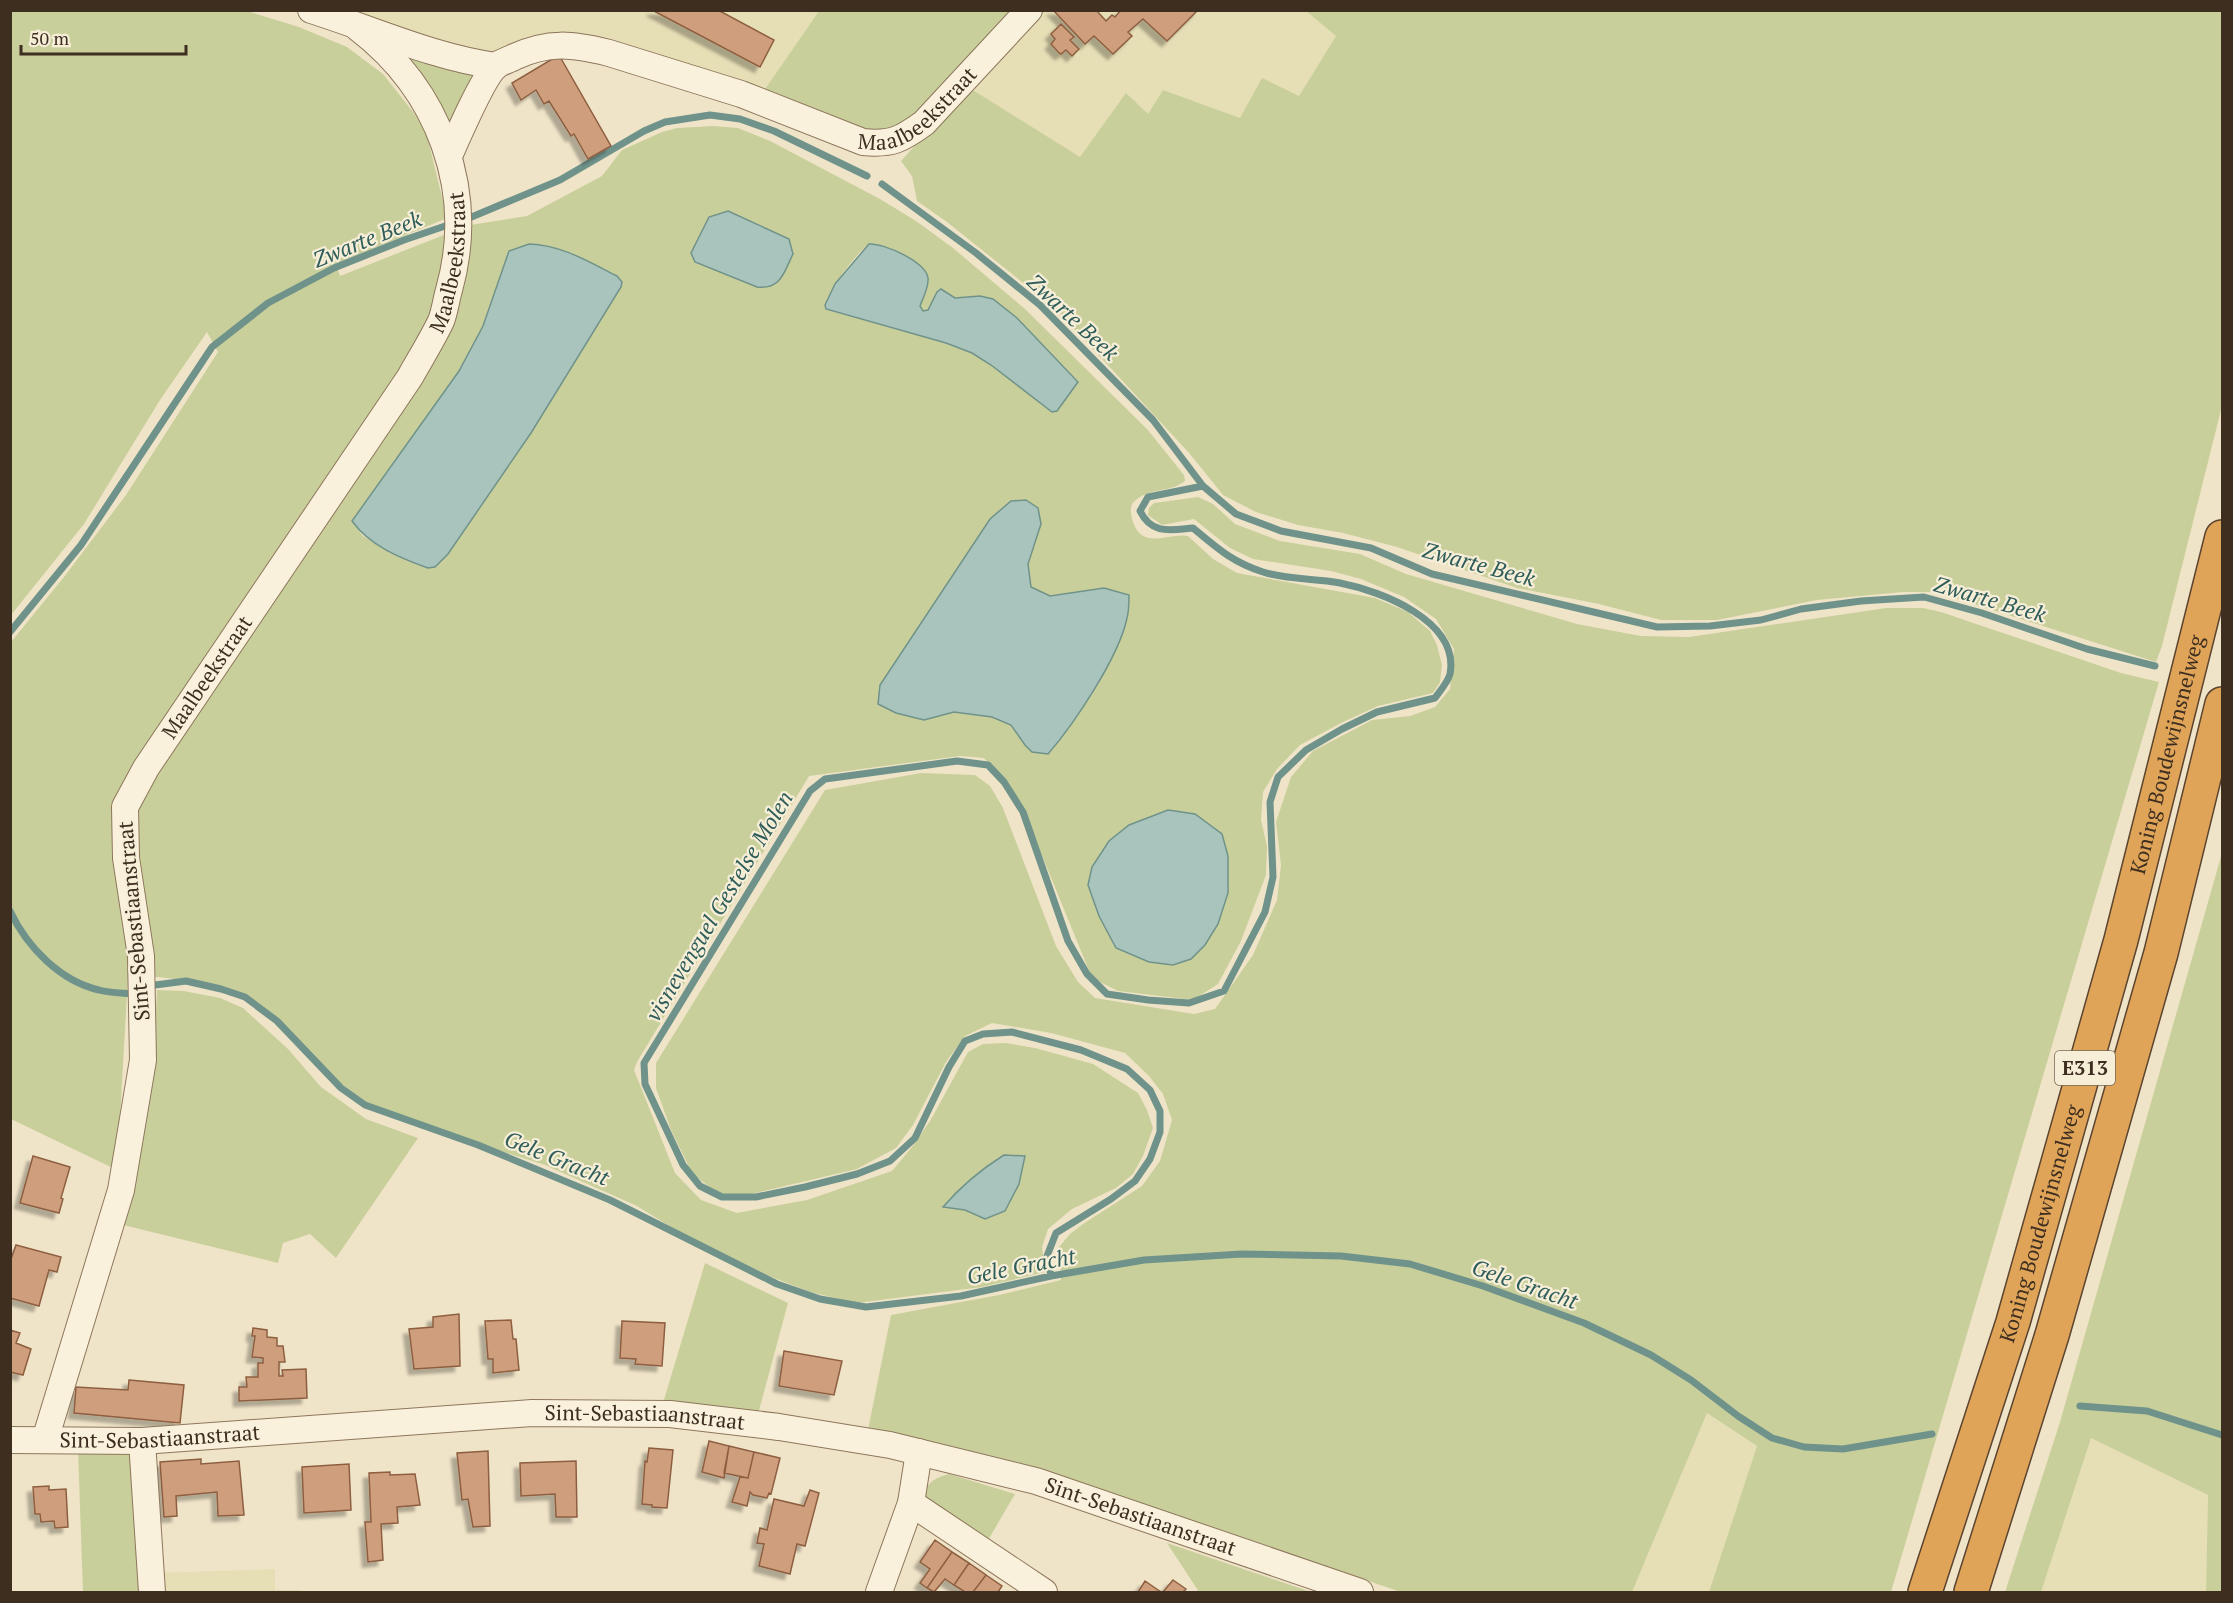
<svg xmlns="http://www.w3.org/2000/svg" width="2233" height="1603" font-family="'PT Serif',serif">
<defs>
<filter id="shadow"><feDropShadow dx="-5.5" dy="5.5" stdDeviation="1.5" flood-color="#0004"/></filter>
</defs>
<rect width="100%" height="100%" fill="#f0e4c8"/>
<path fill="#e6deb5" d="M351,11H819L761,95L660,62L493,53L447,49Z
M1040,11H1306L1336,36L1299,96L1240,118L1163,90L1148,114L1080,158L968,87Z
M1707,1413L1757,1446L1709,1592H1632Z
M2091,1438L2208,1495L2206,1592H2041Z
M275,1569V1590H301V1592H156V1573Z"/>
<path fill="#c9cf9b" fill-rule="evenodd" d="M10,11H247L299,27L347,47L383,74L425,127L447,218L336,264L340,276L449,233L440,293L432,323L128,778L145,790L316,524L439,341C457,302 463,269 464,226L527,216L602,176L622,150L662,132L677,128L713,126L738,128L770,141L880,199L916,221L953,248L1025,309L1147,429L1184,475L1185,481C1169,494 1147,486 1132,504C1130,510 1131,516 1133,522C1143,551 1170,532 1188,536L1213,559L1237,573L1375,598L1408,612L1430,631L1437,645L1442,665L1440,682L1433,693L1378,706L1343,722L1300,745L1277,769L1263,792L1261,820L1267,846L1266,875L1241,941L1218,984L1193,1000L1118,991L1092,978L1023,809L1001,776L984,758L960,756L809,776L637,1062L634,1070L675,1173L701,1200L737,1213L807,1200L892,1171L912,1147L930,1121L968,1052L983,1044L1006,1043L1035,1048L1093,1064L1138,1093L1147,1110L1153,1128L1143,1156L1133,1174L1116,1188L1072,1209L1048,1229L1042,1247L1045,1272L982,1287L857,1303L810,1292L764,1274L705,1248L637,1206L545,1165L466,1140L366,1103L330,1075L276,1018L249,997L197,982L159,977H128L117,1170L11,1119V642L64,577L126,495L218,352L207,332L160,400L84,524L11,615ZM729,212L789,239L793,254C784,273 781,290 757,287L695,262L692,253L709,217ZM529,244C562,245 588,262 617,276L622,282L621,287L531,433L448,554L435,567L428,568L379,546L363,536L352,521L459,371L483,326L509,251ZM869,244C884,243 926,262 928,278C929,287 923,298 920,306L923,311L928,310L937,292L941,289L955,298L980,296L993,299L1017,318L1078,381L1057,411L1052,412L991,365L972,353L946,343L826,309C823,296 857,252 869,244ZM1026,500L1038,508L1041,524L1028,564L1031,587L1050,596L1104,588L1129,595C1129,603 1129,611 1127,618C1118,658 1074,724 1048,754L1032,752L1025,745L1011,725L992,717L954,712L924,720L896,713L878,704L880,686L990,519L1011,501ZM1168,810L1195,814L1221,834L1228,856V893L1218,924L1205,945L1191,959L1173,965L1149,962L1116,948L1099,916L1088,885L1092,867L1109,841L1129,825Z
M819,11H1017L916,121L870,137L761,95Z
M1306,11H2222V406L2162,646L2156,662L1936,592H1903L1817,600L1717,620H1661L1599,604L1517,588L1397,547L1343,533L1298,525L1256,512L1223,495L1190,454L1057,310L947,222L917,201L912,176L901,161L968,87L1080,157L1126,93L1148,114L1163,90L1240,118L1262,78L1299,96L1336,36Z
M400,48L472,72L475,78L454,123L447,125Z
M1198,497L1213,504L1235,524L1280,541L1360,554L1406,574L1577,624L1641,636L1689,637L1886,608H1923L1941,612L2121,673L2159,682L1891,1592H1709L1757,1446L1707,1413L1632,1592H1401L1034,1468L868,1430L891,1315L999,1295L1061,1280L1059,1247L1070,1234L1083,1224L1142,1186L1160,1161L1172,1120L1163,1094L1149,1076L1125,1053L1051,1033L992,1023L965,1036L946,1062L913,1125L896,1148L857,1169L743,1196L717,1193L692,1173L671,1130L656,1088V1063L825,790L921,773L975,775L990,786L1003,808L1056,946L1078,982L1095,998L1194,1014L1215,1009L1253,955L1277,900L1281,865L1276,822L1291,777L1313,751L1372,720L1410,716L1435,707L1450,689L1454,649L1436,619L1404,597L1361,579L1331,571L1253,559L1230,548L1194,519L1162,525L1148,515L1149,508L1154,503Z
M2222,853V1592H2206L2208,1495L2091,1438L2041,1592H2005L2060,1422Z
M157,990L184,991L220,998L243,1008L288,1049L321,1087L366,1119L418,1138L336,1258L310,1234L283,1243L278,1263L123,1225L154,1051Z
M705,1263L788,1303L757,1418L663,1403Z
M78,1450L131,1451L147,1592H83Z
M949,1474L1015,1494L984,1547L926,1506L923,1493C929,1481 937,1477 949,1474Z
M1167,1543L1311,1592H1199Z"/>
<path fill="#a9c4bc" stroke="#6f938a" stroke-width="1.5" d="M728,211L789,239L793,254C784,272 781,290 757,287L695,262L691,253L709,217Z
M529,244C562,245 589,262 617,276L622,282L621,287L531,433L448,554L435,567L428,568C400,558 370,546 352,521L459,371L483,326L509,251Z
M869,244C884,243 926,262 928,278C929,287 923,298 920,306L923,311L928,310L937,292L941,289L955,298L980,296L993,299L1017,318L1078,382L1057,411L1052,412L991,365L972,353L946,343L826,309L825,305L835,284Z
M1026,500L1038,508L1041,524L1028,564L1031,587L1050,596L1104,588L1129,595C1129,602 1129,611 1127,618C1119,657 1074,724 1048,754L1032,752L1025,745L1011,725L992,717L954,712L924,720L896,713L878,704L880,685L990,519L1011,501Z
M1168,810L1195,814L1222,834L1228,856V893L1218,924L1205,945L1191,959L1173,965L1149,962L1116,948L1099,916L1088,885L1092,867L1109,841L1129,825Z
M1004,1155L1025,1156L1019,1184L1005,1211L985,1219L965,1210L943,1207C961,1186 980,1170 1004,1155Z"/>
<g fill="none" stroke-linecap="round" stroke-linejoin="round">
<path stroke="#6f938a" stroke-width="7" d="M882,184L976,253L1040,305L1153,420L1203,486L1236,514L1281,531L1371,548L1432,574L1657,627L1710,626L1761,620L1801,609L1861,601L1924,597L1982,613L2087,649L2155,666
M462,221L560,180L644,131L665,122L710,115L740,119L774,131L867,176
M10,632L81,545L212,347L268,303L334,268L404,240L451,224
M10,911C27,947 60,981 99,990C109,993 121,993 132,994
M155,985L186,981L221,989L245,997L277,1021L341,1088L365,1105L478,1145L610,1200L777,1284L820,1299L866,1307L961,1296L1051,1276L1144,1260L1242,1254L1341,1256L1410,1264L1483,1286L1584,1323L1651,1355L1691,1380L1738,1416L1772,1438L1804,1447L1843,1449L1932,1434
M1051,1276L1047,1256L1056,1233L1111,1199L1135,1181L1150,1159L1160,1132V1111L1150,1090L1127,1069L1081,1050L1012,1032L983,1034L965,1041L949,1067L915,1138L890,1161L857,1174L805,1187L756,1197H722L700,1186L683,1165L645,1084L644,1063L810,791L825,779L957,761L988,765L1004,782L1023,812L1068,941L1087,974L1107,994L1148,1000L1189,1003L1224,991L1265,912L1273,877L1270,802L1278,777L1306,750L1342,729L1377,712L1435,698C1440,691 1448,682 1450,674C1460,621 1381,591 1340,583C1315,578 1287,580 1263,572C1232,562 1217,548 1193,528C1170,530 1152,535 1140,511L1148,497L1203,486
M2080,1406L2147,1411L2222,1435"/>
</g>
<path fill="#cf9f7d" stroke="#8d5f41" stroke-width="1.5" filter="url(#shadow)" d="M652,10H718L774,40L760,67Z
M1053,10H1096L1106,21L1112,15L1115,17L1121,10H1198L1167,41L1143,19L1128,32L1132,36L1113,54L1094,36L1085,44Z
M1061,24L1074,37L1070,40L1079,49L1072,56L1066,50L1061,54L1059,53L1051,44L1055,39L1051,34Z
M559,55L611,146L588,159L574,134L571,136L549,101L544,104L536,90L521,100L512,83Z
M33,1156L70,1167L61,1198L63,1199L59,1213L20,1203Z
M16,1245L61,1257L57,1272L49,1270L39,1306L10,1298V1262Z
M459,1314L460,1366L414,1369L409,1329L433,1327V1317Z
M511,1320L513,1339H516L519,1370L493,1373V1359H488L485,1321Z
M622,1321L665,1323L662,1366L635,1364L636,1359L620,1358Z
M253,1328L267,1330V1337L277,1338V1346H283L285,1362H279V1376H283L282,1370L306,1369L307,1398L239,1401V1387H247L246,1377H258V1363H263V1358L252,1357L255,1336H252Z
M10,1330L20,1333L16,1343L31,1349L23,1375L10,1372Z
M784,1351L842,1361L834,1395L779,1386Z
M129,1380L184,1385L180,1423L74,1413L76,1387L128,1390Z
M709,1441L729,1446L724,1478L702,1472Z
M729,1446L754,1452L748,1478L724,1473Z
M649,1448L673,1450L667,1508L652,1507V1505L642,1504L645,1461L647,1462Z
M488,1451L490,1526L473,1527L468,1499L462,1500L457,1453Z
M754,1452L780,1458L771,1494L769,1493L767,1498L753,1495L750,1492L747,1506L732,1502L740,1477L748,1478Z
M201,1459V1464L239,1461L244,1515L218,1516L217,1492L176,1496L177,1516L164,1517L160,1462Z
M576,1461L577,1517H556L555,1494L521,1496L520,1463Z
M349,1464L351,1510L304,1513L302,1467Z
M390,1472V1475L415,1474L420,1505L397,1507L398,1523L381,1524L383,1560L368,1562L365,1522H371L369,1473Z
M49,1486V1490L66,1489L68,1527L55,1528L54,1521L41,1522L40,1514H35L33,1487Z
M810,1490L819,1493L805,1546L797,1544L790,1574L759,1566L764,1544L757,1543L760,1528L767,1530L774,1499L804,1506Z
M935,1540L952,1552L927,1588L920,1583L930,1569L920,1562Z
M952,1552L969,1563L954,1585L945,1579L934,1592L927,1588Z
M969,1563L986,1575L973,1592H965L954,1585Z
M986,1575L1002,1586L998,1592H973Z
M1173,1580L1186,1589L1183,1592H1163Z
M1145,1581L1161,1592H1138Z"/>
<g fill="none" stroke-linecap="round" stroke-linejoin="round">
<g stroke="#8d765c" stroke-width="28">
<g id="minor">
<path d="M311,10C372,29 432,57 496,66"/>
<path id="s1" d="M449,156C457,138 484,75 497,65C501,62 509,60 514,57C549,41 572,44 609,53L741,94L863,142C892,145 902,139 924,123L1029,10"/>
<path id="s2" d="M10,1440L142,1441L532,1413L670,1414L779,1427L890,1445L1036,1481L1360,1592"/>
<path id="s3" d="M45,1440L121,1190L143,1060L141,956L126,858L125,807L146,768L410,377C420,359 432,340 441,321C445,311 446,300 449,290C477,190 439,90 358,28"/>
<path d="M142,1441L152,1592"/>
<path d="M911,1503L1044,1592"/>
<path d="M879,1592L911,1503L919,1452"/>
</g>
</g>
<g stroke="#5b4430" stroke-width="36">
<g id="highway">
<path id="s4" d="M1925,1592L2013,1322L2121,940L2222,537"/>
<path d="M1971,1592L2052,1335L2161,953L2222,704"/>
</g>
</g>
<use href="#minor" stroke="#faf1dc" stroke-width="26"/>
<use href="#highway" stroke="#e0a458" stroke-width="33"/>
</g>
<g text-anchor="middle" stroke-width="4.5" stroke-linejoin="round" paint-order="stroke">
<rect fill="#f7eed8" stroke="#756857" stroke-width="1.5" x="2055" y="1051" width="60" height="34" rx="4.5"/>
<g font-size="20" font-weight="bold" fill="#3d2e20">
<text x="2085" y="1075">E313</text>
</g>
<g font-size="21" fill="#3d2e20" stroke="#f7eed8">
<text dy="7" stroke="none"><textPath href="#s1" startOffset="555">Maalbeekstraat</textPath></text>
<text dy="7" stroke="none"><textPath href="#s3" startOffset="1287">Maalbeekstraat</textPath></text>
<text dy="7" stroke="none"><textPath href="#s3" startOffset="801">Maalbeekstraat</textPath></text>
<text dy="7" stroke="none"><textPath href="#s4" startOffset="872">Koning Boudewijnsnelweg</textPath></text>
<text transform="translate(134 921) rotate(-95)" y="7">Sint-Sebastiaanstraat</text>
<text dy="7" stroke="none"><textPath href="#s4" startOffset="386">Koning Boudewijnsnelweg</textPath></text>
<text dy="7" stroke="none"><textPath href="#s2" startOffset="636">Sint-Sebastiaanstraat</textPath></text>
<text dy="7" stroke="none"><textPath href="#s2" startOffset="150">Sint-Sebastiaanstraat</textPath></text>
<text dy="7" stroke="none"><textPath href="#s2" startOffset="1144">Sint-Sebastiaanstraat</textPath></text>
</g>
<g font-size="22" font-style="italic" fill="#2f5d5a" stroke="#f7eed8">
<text transform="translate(367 239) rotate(-22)" y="8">Zwarte Beek</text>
<text transform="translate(1073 317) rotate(43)" y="8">Zwarte Beek</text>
<text transform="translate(1479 564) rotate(15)" y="8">Zwarte Beek</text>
<text transform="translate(1990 599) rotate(16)" y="8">Zwarte Beek</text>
<text transform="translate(719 906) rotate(-59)" y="8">visnevenguel Gestelse Molen</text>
<text transform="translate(557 1158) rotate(22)" y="8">Gele Gracht</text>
<text transform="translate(1021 1266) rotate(-11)" y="8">Gele Gracht</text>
<text transform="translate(1525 1284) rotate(19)" y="8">Gele Gracht</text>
</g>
</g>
<rect width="2233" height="1603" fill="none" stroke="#3d2e20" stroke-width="24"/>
<path d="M21 45v9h165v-9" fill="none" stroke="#3d2e20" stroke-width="3"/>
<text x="30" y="45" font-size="18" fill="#3d2e20" stroke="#f7eed8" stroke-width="4.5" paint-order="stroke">50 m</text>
</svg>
